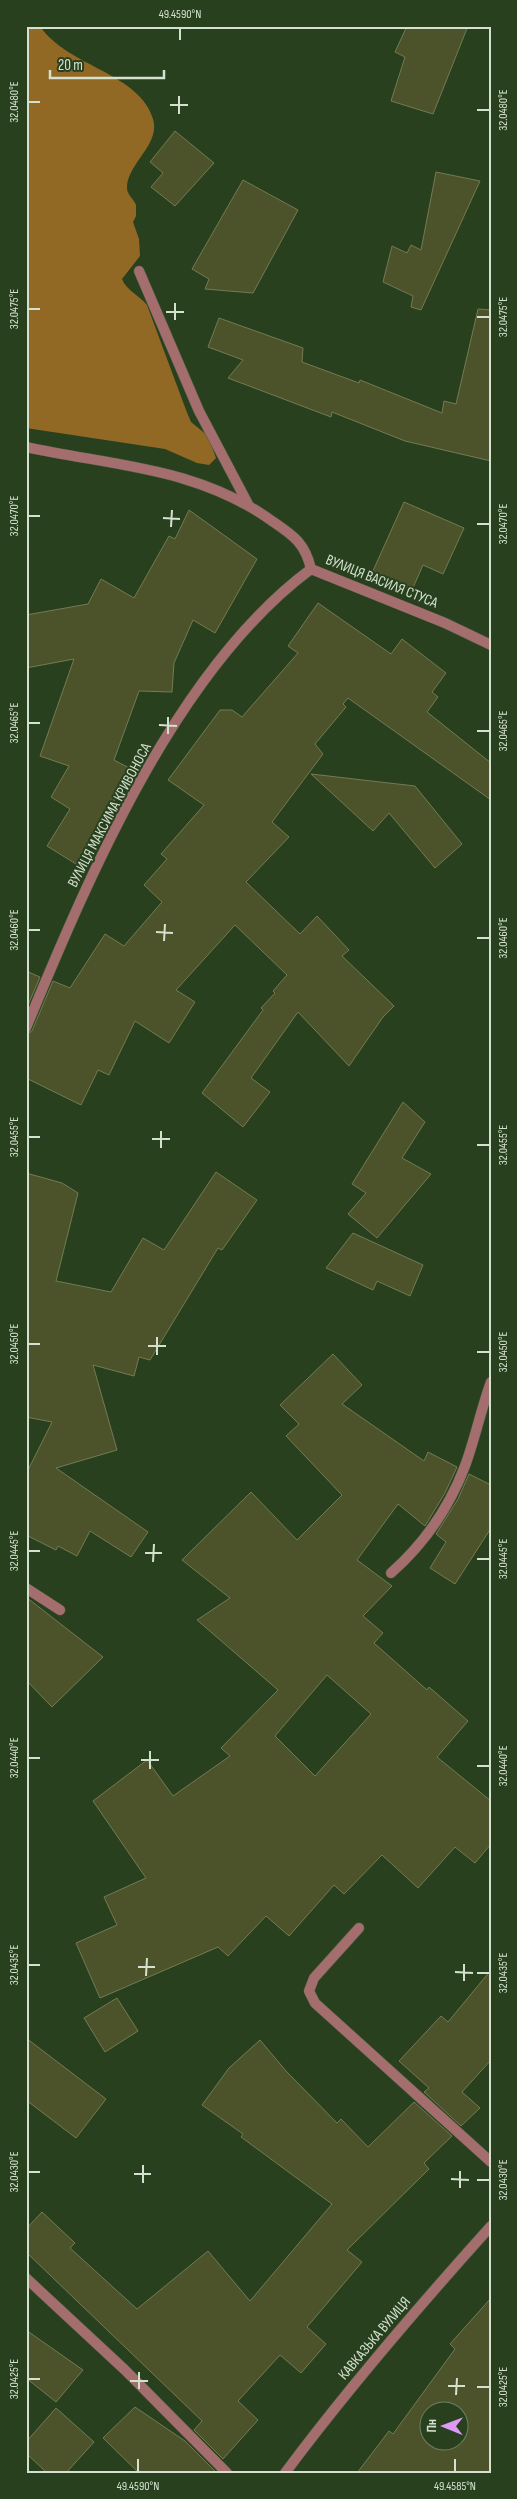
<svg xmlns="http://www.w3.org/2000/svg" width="517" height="2499" font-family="'Sofia Sans Condensed',sans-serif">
<rect width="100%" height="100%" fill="#29401f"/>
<path fill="#916924" d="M26,26H40C66,66 140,73 153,119C161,145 126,164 127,189C128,196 134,199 136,205V216L133,222L139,239L140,256L122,279C126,290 140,296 147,305L186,410L191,422L208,436L216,458L209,465L197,463L165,449L26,428Z"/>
<path fill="#4c532b" stroke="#737b52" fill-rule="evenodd" d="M407,26H468L433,114L391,101L405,57L395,52Z
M175,131L214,163L175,206L151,187L163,173L150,162Z
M436,172L480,181L421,310L411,307L413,296L383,282L392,246L407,253L411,245L421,250Z
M243,180L298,210L253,293L205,289L209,279L192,269Z
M478,309L491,310V461L405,441L332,412L331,417L228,378L243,360L208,347L219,318L303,348L302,362L359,383L360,380L442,413L444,401L456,404Z
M404,502L464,528L443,574L423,565L412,590L372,573Z
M189,510L257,559L215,633L193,620L174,663L172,692L139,691L114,760L133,770L76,864L47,846L70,809L51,797L69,766L40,756L74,659L26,668V615L88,604L101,579L134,598L169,536L175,539Z
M318,603L391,654L402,639L446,673L432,692L438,697L427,712L491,763V800L348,698L343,704L346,707L315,744L323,754L272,822L289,837L246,882L300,934L317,916L349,950L342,956L394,1006L383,1017L349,1066L298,1012L251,1078L270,1092L243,1127L202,1093L263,1010L261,1008L275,993L273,991L287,975L235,925L176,990L195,1002L169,1043L135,1021L109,1075L98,1070L81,1105L26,1078V1035L32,1031L53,981L70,988L105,934L124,946L162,902L144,885L167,859L161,854L204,805L168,780L220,710H232L242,717L298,653L288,646Z
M311,774L415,786L462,844L435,868L389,813L373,831Z
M26,971L40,977L26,1010Z
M403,1102L425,1122L402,1158L431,1174L377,1238L348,1214L366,1193L352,1184Z
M216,1172L257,1200L222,1250L218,1248L150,1360L139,1357L134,1376L93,1365L117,1450L56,1468L148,1532L131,1557L90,1531L77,1556L58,1546L56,1550L26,1535V1474L52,1422L26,1417V1173L62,1183L78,1193L56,1281L111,1292L143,1238L164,1250Z
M353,1233L423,1265L410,1296L377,1281L373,1290L326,1268Z
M333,1354L362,1385L342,1404L424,1461L428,1452L457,1467L445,1493L425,1526L398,1504L357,1560L392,1586L363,1616L383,1633L374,1643L427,1690L429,1687L468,1721L437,1757L491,1801V1844L475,1863L455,1847L418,1888L382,1855L344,1894L334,1885L289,1936L266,1916L228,1956L218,1947L100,1998L76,1943L117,1925L104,1897L146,1878L93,1801L147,1760L173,1796L230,1756L221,1748L278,1690L197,1620L230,1598L182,1560L251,1492L297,1540L342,1495L286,1436L299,1424L280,1405ZM327,1675L371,1714L315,1776L275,1736Z
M469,1474L491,1485V1528L455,1584L430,1568L446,1542L436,1534L458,1499Z
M26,1597L103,1657L52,1707L26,1680Z
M491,1970V2060L462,2092L480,2108L461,2126L424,2092L429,2088L399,2061L441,2016L448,2022Z
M117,1998L138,2031L105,2052L84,2018Z
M26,2038L106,2099L76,2138L26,2100Z
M260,2040L286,2071L337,2123L341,2119L368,2147L414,2102L452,2136L424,2163L429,2169L347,2250L362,2262L307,2327L326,2344L301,2373L280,2355L238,2401L258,2420L223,2459L194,2430L202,2421L26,2252V2229L42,2212L75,2243L70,2248L137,2309L208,2251L250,2301L332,2204L241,2137L243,2134L202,2105L229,2068Z
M491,2298V2473H357L389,2431L393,2434L455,2349L450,2344ZM430,2412H460V2442H430Z
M26,2330L83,2370L56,2402L26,2378Z
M135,2407L185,2441L217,2473H139L103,2438Z
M56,2408L94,2442L66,2473H47L26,2453V2442Z"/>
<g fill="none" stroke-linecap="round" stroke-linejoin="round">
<g stroke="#485d3e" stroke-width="11">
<path id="lane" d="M139,271L199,411L248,504
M26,1588L60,1610
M359,1928L314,1978L309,1991L315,2003L491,2162
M26,2278L125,2370L227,2473"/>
</g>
<g stroke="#485d3e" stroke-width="11">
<path id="street" d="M26,447C113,466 197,467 272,521C294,536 305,543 311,569
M311,569L445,623L491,645
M26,1028C89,876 176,669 311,569
M391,1573C425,1543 449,1508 465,1466C475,1439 481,1409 491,1382
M285,2473C349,2387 419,2306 491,2226"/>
</g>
<use href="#lane" stroke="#a46d6e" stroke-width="10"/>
<use href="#street" stroke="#a46d6e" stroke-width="10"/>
</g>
<path fill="none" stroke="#d3e1ce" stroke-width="2" d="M180,40V28M28,102H40M170,105H188M477,110H490M179,114V96M28,309H40M166,312H184M477,317H490M175,320V303M28,516H40M163,518L180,519M477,524H490M171,527L172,510M28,723H40M159,725L177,726M477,731H490M168,734V717M28,930H40M156,932L173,933M477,938H490M164,941L165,924M28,1137H40M152,1139H170M477,1145H490M161,1148V1131M28,1344H40M148,1346H166M477,1352H490M157,1355V1337M28,1551H40M145,1553H162M477,1559H490M153,1562L154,1544M28,1758H40M141,1760H159M477,1766H490M150,1769V1751M28,1965H40M138,1967H155M455,1972L473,1973M477,1973H490M146,1976L147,1958M464,1981V1964M28,2172H40M134,2174H151M451,2179L469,2180M477,2180H490M143,2183V2165M460,2188V2171M28,2379H40M130,2381H148M448,2386H465M477,2387H490M139,2389V2372M456,2395L457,2378M138,2472V2459M455,2472V2459"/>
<g text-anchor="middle" stroke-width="4" stroke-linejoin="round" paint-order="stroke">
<g font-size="15" fill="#d3e1ce" stroke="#29401f">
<text transform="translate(382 581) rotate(22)" y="5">ВУЛИЦЯ ВАСИЛЯ СТУСА</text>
<text transform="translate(109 815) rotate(-62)" y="5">ВУЛИЦЯ МАКСИМА КРИВОНОСА</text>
<text transform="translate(374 2338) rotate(-50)" y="5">КАВКАЗЬКА ВУЛИЦЯ</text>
</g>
</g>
<rect width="517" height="2499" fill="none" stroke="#29401f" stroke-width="55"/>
<g transform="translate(444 2426) rotate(271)"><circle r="24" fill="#29401f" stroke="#6d8065"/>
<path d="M0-4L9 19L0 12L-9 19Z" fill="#dd99f4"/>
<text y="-8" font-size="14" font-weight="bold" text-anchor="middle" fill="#d3e1ce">Пн</text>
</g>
<path d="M50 70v8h114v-8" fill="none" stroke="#d3e1ce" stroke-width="2.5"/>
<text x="58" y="70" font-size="15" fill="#d3e1ce" stroke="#29401f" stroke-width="4" paint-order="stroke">20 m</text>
<rect x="28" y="28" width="462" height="2444" fill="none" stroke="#d3e1ce" stroke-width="2"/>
<g font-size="12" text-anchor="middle" fill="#d3e1ce">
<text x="180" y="18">49.4590°N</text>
<text transform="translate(14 102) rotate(-90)" y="4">32.0480°E</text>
<text transform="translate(503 110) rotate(-90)" y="4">32.0480°E</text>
<text transform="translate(14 309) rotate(-90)" y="4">32.0475°E</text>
<text transform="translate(503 317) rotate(-90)" y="4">32.0475°E</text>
<text transform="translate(14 516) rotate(-90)" y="4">32.0470°E</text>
<text transform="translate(503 524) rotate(-90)" y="4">32.0470°E</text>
<text transform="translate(14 723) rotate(-90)" y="4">32.0465°E</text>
<text transform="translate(503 731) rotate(-90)" y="4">32.0465°E</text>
<text transform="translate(14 930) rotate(-90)" y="4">32.0460°E</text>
<text transform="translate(503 938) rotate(-90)" y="4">32.0460°E</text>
<text transform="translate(14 1137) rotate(-90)" y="4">32.0455°E</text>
<text transform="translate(503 1145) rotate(-90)" y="4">32.0455°E</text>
<text transform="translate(14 1344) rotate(-90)" y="4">32.0450°E</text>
<text transform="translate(503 1352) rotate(-90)" y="4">32.0450°E</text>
<text transform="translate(14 1551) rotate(-90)" y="4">32.0445°E</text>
<text transform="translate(503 1559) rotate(-90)" y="4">32.0445°E</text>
<text transform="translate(14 1758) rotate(-90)" y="4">32.0440°E</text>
<text transform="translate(503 1766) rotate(-90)" y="4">32.0440°E</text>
<text transform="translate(14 1965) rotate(-90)" y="4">32.0435°E</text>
<text transform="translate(503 1973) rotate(-90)" y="4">32.0435°E</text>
<text transform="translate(14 2172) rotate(-90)" y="4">32.0430°E</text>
<text transform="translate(503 2180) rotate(-90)" y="4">32.0430°E</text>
<text transform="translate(14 2379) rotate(-90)" y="4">32.0425°E</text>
<text transform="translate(503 2387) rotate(-90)" y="4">32.0425°E</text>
<text x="138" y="2490">49.4590°N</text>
<text x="455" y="2490">49.4585°N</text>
</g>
</svg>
